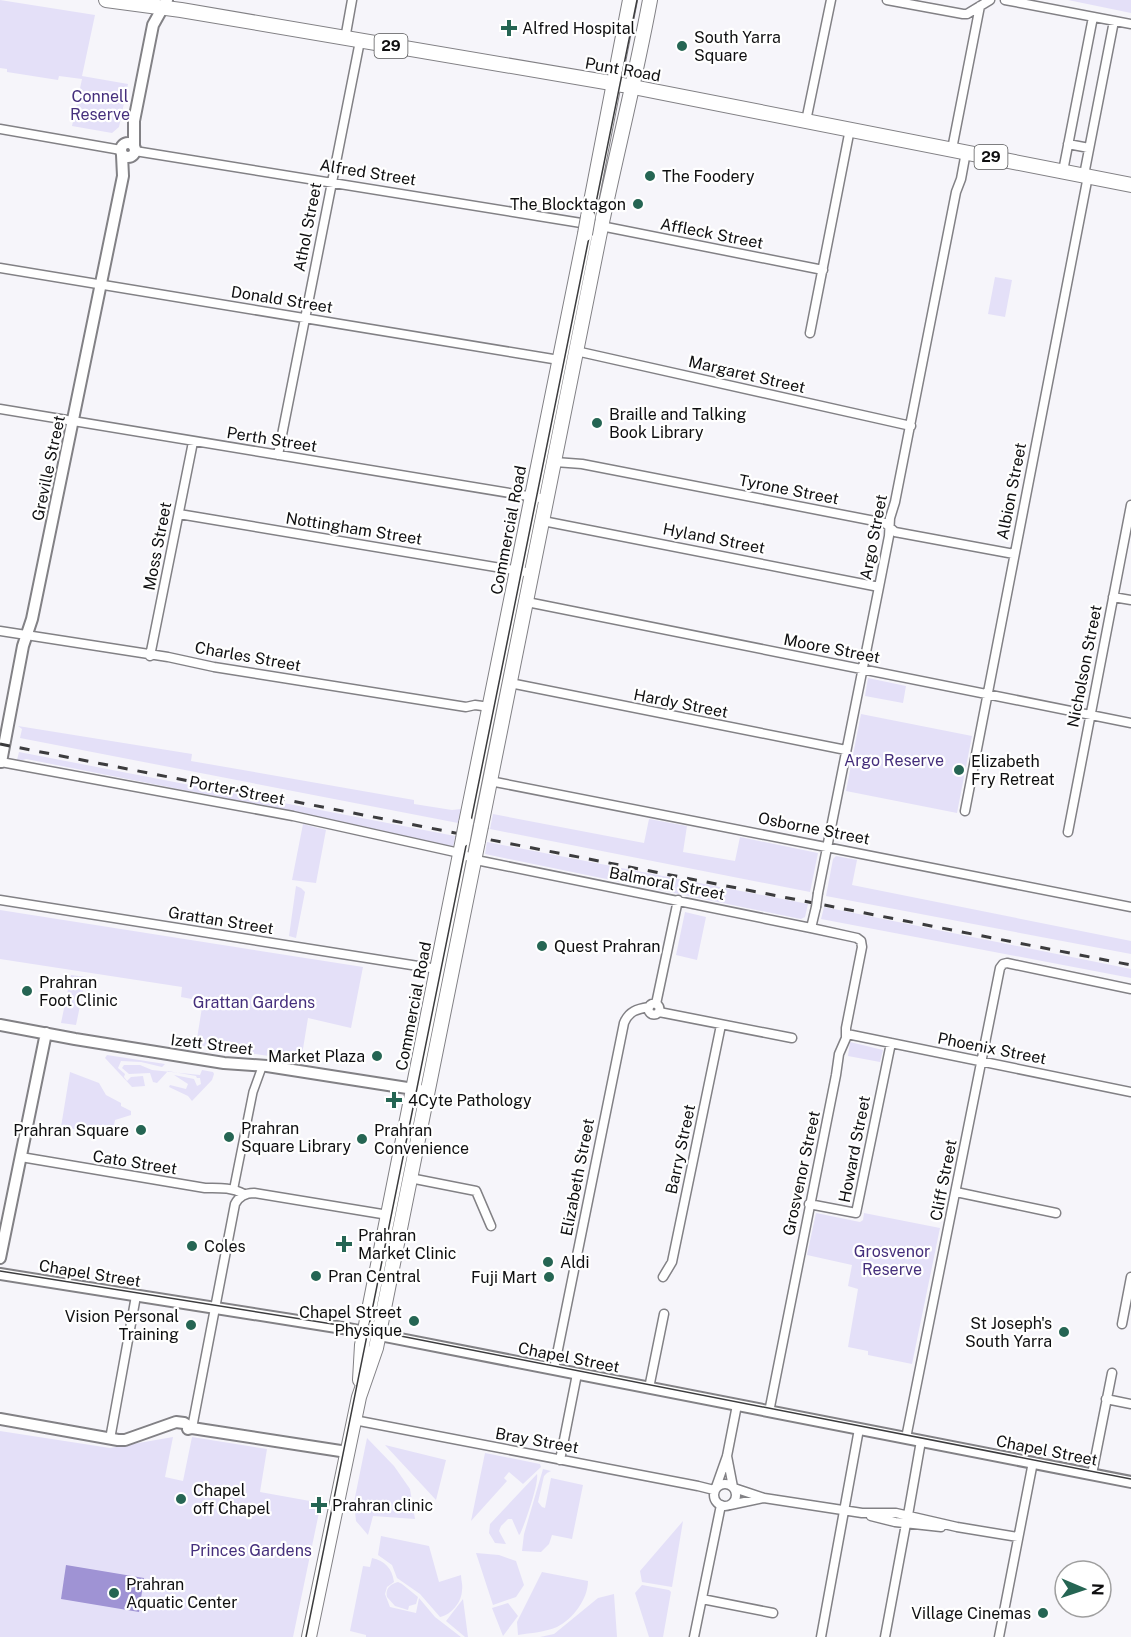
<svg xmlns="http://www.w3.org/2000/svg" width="1131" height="1637" font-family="'Public Sans',sans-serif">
<rect width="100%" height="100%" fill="#f6f5fa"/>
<path fill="#e4e0f8" d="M0,0L95,15L82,76L128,84L119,127L112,133L72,126L82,79L59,76L58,80L7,72V69L0,68Z
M1068,0H1131V13Z
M995,277L1012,280L1005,317L988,314Z
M868,678L906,686L903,703L865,696Z
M861,714L972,736L957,813L846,791Z
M18,726L192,754L191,761L414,800V804L452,810L461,809L458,823L20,738L22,729Z
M19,752L455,836V837L453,847L291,811L26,759L19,761L17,760Z
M493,814L644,843L649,819L687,826L683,852L735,861L740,837L818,853L810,892L490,829Z
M303,824L326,830L316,883L292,880Z
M487,842L808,904L805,917L801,919L485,854Z
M836,856L857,860L852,885L1131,941V954L826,896L833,859Z
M296,886L301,888L305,892L296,938L289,936Z
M824,907L1131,969V978L821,919Z
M0,910L363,967L351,1028L308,1018L301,1061L196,1045L203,1001L181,997L182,987L0,959Z
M685,912L706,917L697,960L676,955Z
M71,975L86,977L76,1025L61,1023Z
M850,1042L883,1050L880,1062L848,1056Z
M107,1055L165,1064L162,1067L141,1062L121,1061L118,1068L125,1074L124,1077L127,1081L131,1077L143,1076L145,1086L132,1087L105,1058Z
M124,1065H140L152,1070L200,1075L202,1070L213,1072L214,1074L212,1080L192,1101L188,1096L169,1087L170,1085L186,1089L188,1084L174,1075L194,1079L197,1086L201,1084L200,1078H197L196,1076L168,1071L157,1083L153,1082L150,1073L129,1074L122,1068Z
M70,1072L99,1083L106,1095L121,1103V1106L131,1111V1115L115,1120L114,1125H99L95,1129H67L63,1133H60Z
M816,1213L860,1222L863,1220L864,1213L940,1228L912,1364L868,1355V1351L848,1347L858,1289L848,1286L852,1265L807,1255Z
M0,1431L110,1448L173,1437L165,1477L183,1481L192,1437L267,1449L260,1492L321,1503L293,1637H0Z
M367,1438L394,1466L410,1489L415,1519L373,1516L368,1535L356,1521L355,1512L353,1507Z
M385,1445L446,1460L436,1500Z
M485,1453L540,1464L541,1467L523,1484L509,1472L504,1478L507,1481L471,1521Z
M543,1469L551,1471L547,1473L544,1476L538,1502L542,1507L545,1508L551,1478L583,1485L572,1539L552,1535L549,1544L541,1552L522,1551L524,1534Z
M537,1474C539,1483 525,1524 520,1534L519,1535L512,1519H508L501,1526L499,1531L506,1544L495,1543L489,1533L490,1524Z
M683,1521L672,1587L642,1582L640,1571Z
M381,1536L429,1546L439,1582L461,1575C461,1580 463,1585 462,1590C462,1602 451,1615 440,1617L420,1594L397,1578L392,1565L378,1555Z
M476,1553L499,1555L516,1561L524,1585L516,1597L493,1605Z
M372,1558C385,1561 392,1568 394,1582L387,1587L385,1594L390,1607L416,1613L419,1598L435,1617L461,1637H366V1635L350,1631L363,1566L370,1567Z
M542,1572L588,1581C588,1599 573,1619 557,1627C545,1632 531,1633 518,1635L517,1622Z
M398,1582L402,1584L418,1597L416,1604L409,1606L408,1610L395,1606L387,1597C385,1589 390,1584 398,1582Z
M642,1585L669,1590L671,1592L663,1637H649L635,1593Z
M614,1594L617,1637H540L554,1634L598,1598Z
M463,1599L468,1637H465L446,1621Z
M508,1603L518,1616L503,1636L492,1608Z"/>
<path fill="#9f93d4" d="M66,1565L144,1578L139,1612L61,1599Z"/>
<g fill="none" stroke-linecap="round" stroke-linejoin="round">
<g stroke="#828185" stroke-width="10">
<path id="pedestrian" d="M234,1187L253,1092L261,1070"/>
</g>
<g stroke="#828185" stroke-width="11">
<path id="minor" d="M887,0L963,14H967L990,0
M1005,0L1131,24
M345,39L352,0
M806,121L831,0
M0,129L121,150
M1068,144L1089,148
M952,149L980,6
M135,151L606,227L823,270
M1063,171L1093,17
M1084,175L1114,21
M0,268L559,360
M810,333L850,129
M576,351L911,426
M0,409L540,498
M278,455L360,41
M555,462L582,464L885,523L895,532L1014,554
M179,514L525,572
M543,521L879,587
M1113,597L1131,600
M527,602L1131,723
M0,631L168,657L214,667L466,707L475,705L490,707
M150,656L193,442
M510,683L846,750
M1,762L293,816L455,852L481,861L811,928L857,938L861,941L862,947L846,1028V1038L839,1054L836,1075L769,1412
M490,781L1131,907
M965,811L1088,176
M1068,832L1131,505
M818,893L879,587L889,536L890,518L895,502L956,192L961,179L966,152
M0,900L437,969
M811,928L816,907
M648.5 1009a5.5 5.5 0 1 1 11 0a5.5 5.5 0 1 1-11 0Z
M656,1004L678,900
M659,1012L792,1038
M847,1034L1131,1092
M21,1157L205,1188C219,1188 231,1187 244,1194
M410,1178L476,1191L491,1226
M956,1192L1056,1213
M809,1204L856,1213L891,1043
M663,1277L672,1262L721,1025
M1122,1324L1131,1277
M554,1369L624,1023C629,1011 637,1009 649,1007
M649,1388L664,1314
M1106,1399L1131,1404
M354,1420L698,1486L714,1490
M192,1428L235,1204C239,1196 245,1193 254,1193L388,1215
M906,1438L1000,968L1003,964L1007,963L1131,989
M110,1439L136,1296
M727,1456L733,1487
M560,1460L577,1374
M1092,1474L1112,1373
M714 1495a11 11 0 1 1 22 0a11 11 0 1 1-22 0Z
M716,1487L727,1456L737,1405
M734,1488L764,1498L862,1513H896L957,1527L1018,1537
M730,1505L764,1498
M908,1515L921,1441
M871,1516L895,1522L941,1527
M702,1599L773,1613
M694,1637L721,1505
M821,1637L859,1429
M885,1637L906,1524
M999,1637L1033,1462"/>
</g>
<g stroke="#828185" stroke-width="14">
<path id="tertiary" d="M121 150a7 7 0 1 1 14 0a7 7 0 1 1-14 0Z
M134,147V121L153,25L167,0
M1,762L23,646L32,619L123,176L122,155
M0,1025L75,1039L224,1063L267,1066L420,1090
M0,1258L46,1033
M0,1274L349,1329L1131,1482
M0,1419L118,1440H125L176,1422L184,1423L192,1428
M188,1429L192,1428L347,1452"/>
</g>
<g stroke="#828185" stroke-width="16">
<path id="primary" d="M588,217L630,0
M466,823L585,234
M481,826L601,227C617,151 636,76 650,0
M360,1380L362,1345L463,839
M309,1637L359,1397L376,1348L478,841"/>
</g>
<g stroke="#828185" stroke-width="16">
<path id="trunk" d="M106,0L181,10L623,85L1131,185"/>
</g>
<use href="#pedestrian" stroke="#fff" stroke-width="7"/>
<use href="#minor" stroke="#fff" stroke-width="8"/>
<use href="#tertiary" stroke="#fff" stroke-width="10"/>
<use href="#primary" stroke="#fff" stroke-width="14"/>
<use href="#trunk" stroke="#fff" stroke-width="14"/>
<path stroke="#3c3c3e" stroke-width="1.5" d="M0,1271L370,1330L1131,1479
M306,1637L637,0"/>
<path stroke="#3c3c3e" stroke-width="3" stroke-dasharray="10 10" stroke-linecap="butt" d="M0,744L1131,965"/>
<g stroke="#828185" stroke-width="11" stroke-linecap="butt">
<path id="minor-bridge" d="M816,907L818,893"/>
</g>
<g stroke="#828185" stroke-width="16" stroke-linecap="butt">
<path id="primary-bridge" d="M585,234L588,217
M463,839L466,823
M478,841L481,826"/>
</g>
<use href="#minor-bridge" stroke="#fff" stroke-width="8"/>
<use href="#primary-bridge" stroke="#fff" stroke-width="14"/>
</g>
<g fill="#256553" stroke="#fff" stroke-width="2">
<path d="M506 19h6v6h6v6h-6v6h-6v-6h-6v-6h6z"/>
<circle cx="682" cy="46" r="6"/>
<circle cx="650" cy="176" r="6"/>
<circle cx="638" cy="204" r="6"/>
<circle cx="597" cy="423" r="6"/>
<circle cx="959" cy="770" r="6"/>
<circle cx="542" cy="946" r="6"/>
<circle cx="27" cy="991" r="6"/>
<circle cx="377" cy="1056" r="6"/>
<path d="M391 1091h6v6h6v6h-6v6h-6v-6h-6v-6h6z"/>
<circle cx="141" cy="1130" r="6"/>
<circle cx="229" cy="1137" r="6"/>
<circle cx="362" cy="1139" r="6"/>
<path d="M341 1235h6v6h6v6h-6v6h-6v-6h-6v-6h6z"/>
<circle cx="192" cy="1246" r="6"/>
<circle cx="548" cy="1262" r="6"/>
<circle cx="316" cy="1276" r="6"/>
<circle cx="549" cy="1277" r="6"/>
<circle cx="414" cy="1321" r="6"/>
<circle cx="191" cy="1325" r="6"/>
<circle cx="1064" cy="1332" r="6"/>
<circle cx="181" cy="1499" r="6"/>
<path d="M316 1496h6v6h6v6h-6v6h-6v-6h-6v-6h6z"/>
<circle cx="114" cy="1593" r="6"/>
<circle cx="1043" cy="1613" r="6"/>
</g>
<g text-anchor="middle" stroke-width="4.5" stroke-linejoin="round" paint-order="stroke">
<g fill="#fff" stroke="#575758" stroke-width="1.5">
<rect x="374.5" y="34" width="33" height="24" rx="4.5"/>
<rect x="974.5" y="145" width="33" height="24" rx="4.5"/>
</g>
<g font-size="15" font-weight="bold" fill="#0f0f10">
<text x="391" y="51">29</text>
<text x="991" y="162">29</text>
</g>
<g font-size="16" fill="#0f0f10" stroke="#fff" text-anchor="start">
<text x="522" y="34">Alfred Hospital</text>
<text x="694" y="43">South Yarra<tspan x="694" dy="18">Square</tspan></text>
<text x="662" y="182">The Foodery</text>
<text x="626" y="210" text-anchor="end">The Blocktagon</text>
<text x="609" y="420">Braille and Talking<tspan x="609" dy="18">Book Library</tspan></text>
<text x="971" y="767">Elizabeth<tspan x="971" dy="18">Fry Retreat</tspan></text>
<text x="554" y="952">Quest Prahran</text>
<text x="39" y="988">Prahran<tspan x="39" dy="18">Foot Clinic</tspan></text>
<text x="365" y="1062" text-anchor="end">Market Plaza</text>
<text x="408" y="1106">4Cyte Pathology</text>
<text x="241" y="1134">Prahran<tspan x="241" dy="18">Square Library</tspan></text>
<text x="129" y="1136" text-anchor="end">Prahran Square</text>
<text x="374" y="1136">Prahran<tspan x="374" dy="18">Convenience</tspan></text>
<text x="358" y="1241">Prahran<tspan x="358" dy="18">Market Clinic</tspan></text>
<text x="204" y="1252">Coles</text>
<text x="560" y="1268">Aldi</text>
<text x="328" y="1282">Pran Central</text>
<text x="537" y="1283" text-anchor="end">Fuji Mart</text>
<text x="402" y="1318" text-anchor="end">Chapel Street<tspan x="402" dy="18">Physique</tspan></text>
<text x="179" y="1322" text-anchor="end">Vision Personal<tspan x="179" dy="18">Training</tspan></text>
<text x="1052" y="1329" text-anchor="end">St Joseph's<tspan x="1052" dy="18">South Yarra</tspan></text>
<text x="193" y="1496">Chapel<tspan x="193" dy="18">off Chapel</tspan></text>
<text x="332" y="1511">Prahran clinic</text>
<text x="126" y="1590">Prahran<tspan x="126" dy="18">Aquatic Center</tspan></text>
<text x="1031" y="1619" text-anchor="end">Village Cinemas</text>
</g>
<g font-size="16" fill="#0f0f10" stroke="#fff">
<text transform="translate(623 69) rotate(10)" y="6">Punt Road</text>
<text transform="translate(368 172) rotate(9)" y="6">Alfred Street</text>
<text transform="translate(307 227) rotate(-79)" y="6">Athol Street</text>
<text transform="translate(712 233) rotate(11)" y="6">Affleck Street</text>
<text transform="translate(282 299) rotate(9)" y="6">Donald Street</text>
<text transform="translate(747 374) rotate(13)" y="6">Margaret Street</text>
<text transform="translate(272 439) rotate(9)" y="6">Perth Street</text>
<text transform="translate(48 468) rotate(-78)" y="6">Greville Street</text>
<text transform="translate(789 489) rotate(11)" y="6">Tyrone Street</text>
<text transform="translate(1011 491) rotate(-79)" y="6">Albion Street</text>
<text transform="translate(354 528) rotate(9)" y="6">Nottingham Street</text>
<text transform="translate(508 530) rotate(-79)" y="6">Commercial Road</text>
<text transform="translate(873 537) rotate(-79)" y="6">Argo Street</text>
<text transform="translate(714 538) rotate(11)" y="6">Hyland Street</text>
<text transform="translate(157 546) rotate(-79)" y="6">Moss Street</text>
<text transform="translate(832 648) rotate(11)" y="6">Moore Street</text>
<text transform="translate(248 656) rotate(10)" y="6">Charles Street</text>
<text transform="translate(1084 666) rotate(-79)" y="6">Nicholson Street</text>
<text transform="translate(681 703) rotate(11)" y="6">Hardy Street</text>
<text transform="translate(237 790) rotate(11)" y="6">Porter Street</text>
<text transform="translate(814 828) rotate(11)" y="6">Osborne Street</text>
<text transform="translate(667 883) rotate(11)" y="6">Balmoral Street</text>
<text transform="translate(221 920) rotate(9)" y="6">Grattan Street</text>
<text transform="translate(413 1006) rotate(-79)" y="6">Commercial Road</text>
<text transform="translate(212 1044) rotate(7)" y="6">Izett Street</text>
<text transform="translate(992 1048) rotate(11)" y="6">Phoenix Street</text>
<text transform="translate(680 1149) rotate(-78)" y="6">Barry Street</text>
<text transform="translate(854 1149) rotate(-79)" y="6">Howard Street</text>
<text transform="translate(135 1162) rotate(9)" y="6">Cato Street</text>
<text transform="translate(801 1173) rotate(-78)" y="6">Grosvenor Street</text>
<text transform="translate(577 1177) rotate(-79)" y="6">Elizabeth Street</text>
<text transform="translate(943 1180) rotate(-79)" y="6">Cliff Street</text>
<text transform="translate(90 1273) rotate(9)" y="6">Chapel Street</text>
<text transform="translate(569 1357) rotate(11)" y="6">Chapel Street</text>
<text transform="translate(537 1440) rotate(10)" y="6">Bray Street</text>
<text transform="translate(1047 1450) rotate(11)" y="6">Chapel Street</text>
</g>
<g font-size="16" fill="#452f7c" stroke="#fff">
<text x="100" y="102">Connell<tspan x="100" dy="18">Reserve</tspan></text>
<text x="894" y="766">Argo Reserve</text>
<text x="254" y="1008">Grattan Gardens</text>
<text x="892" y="1257">Grosvenor<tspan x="892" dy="18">Reserve</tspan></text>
<text x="251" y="1556">Princes Gardens</text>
</g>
</g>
<g transform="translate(1083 1589) rotate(92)"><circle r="28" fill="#ffffff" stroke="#9f9f9f" stroke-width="1.5"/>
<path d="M0-4.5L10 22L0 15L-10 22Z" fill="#256553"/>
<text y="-9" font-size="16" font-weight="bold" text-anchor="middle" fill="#0f0f10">N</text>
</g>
</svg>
